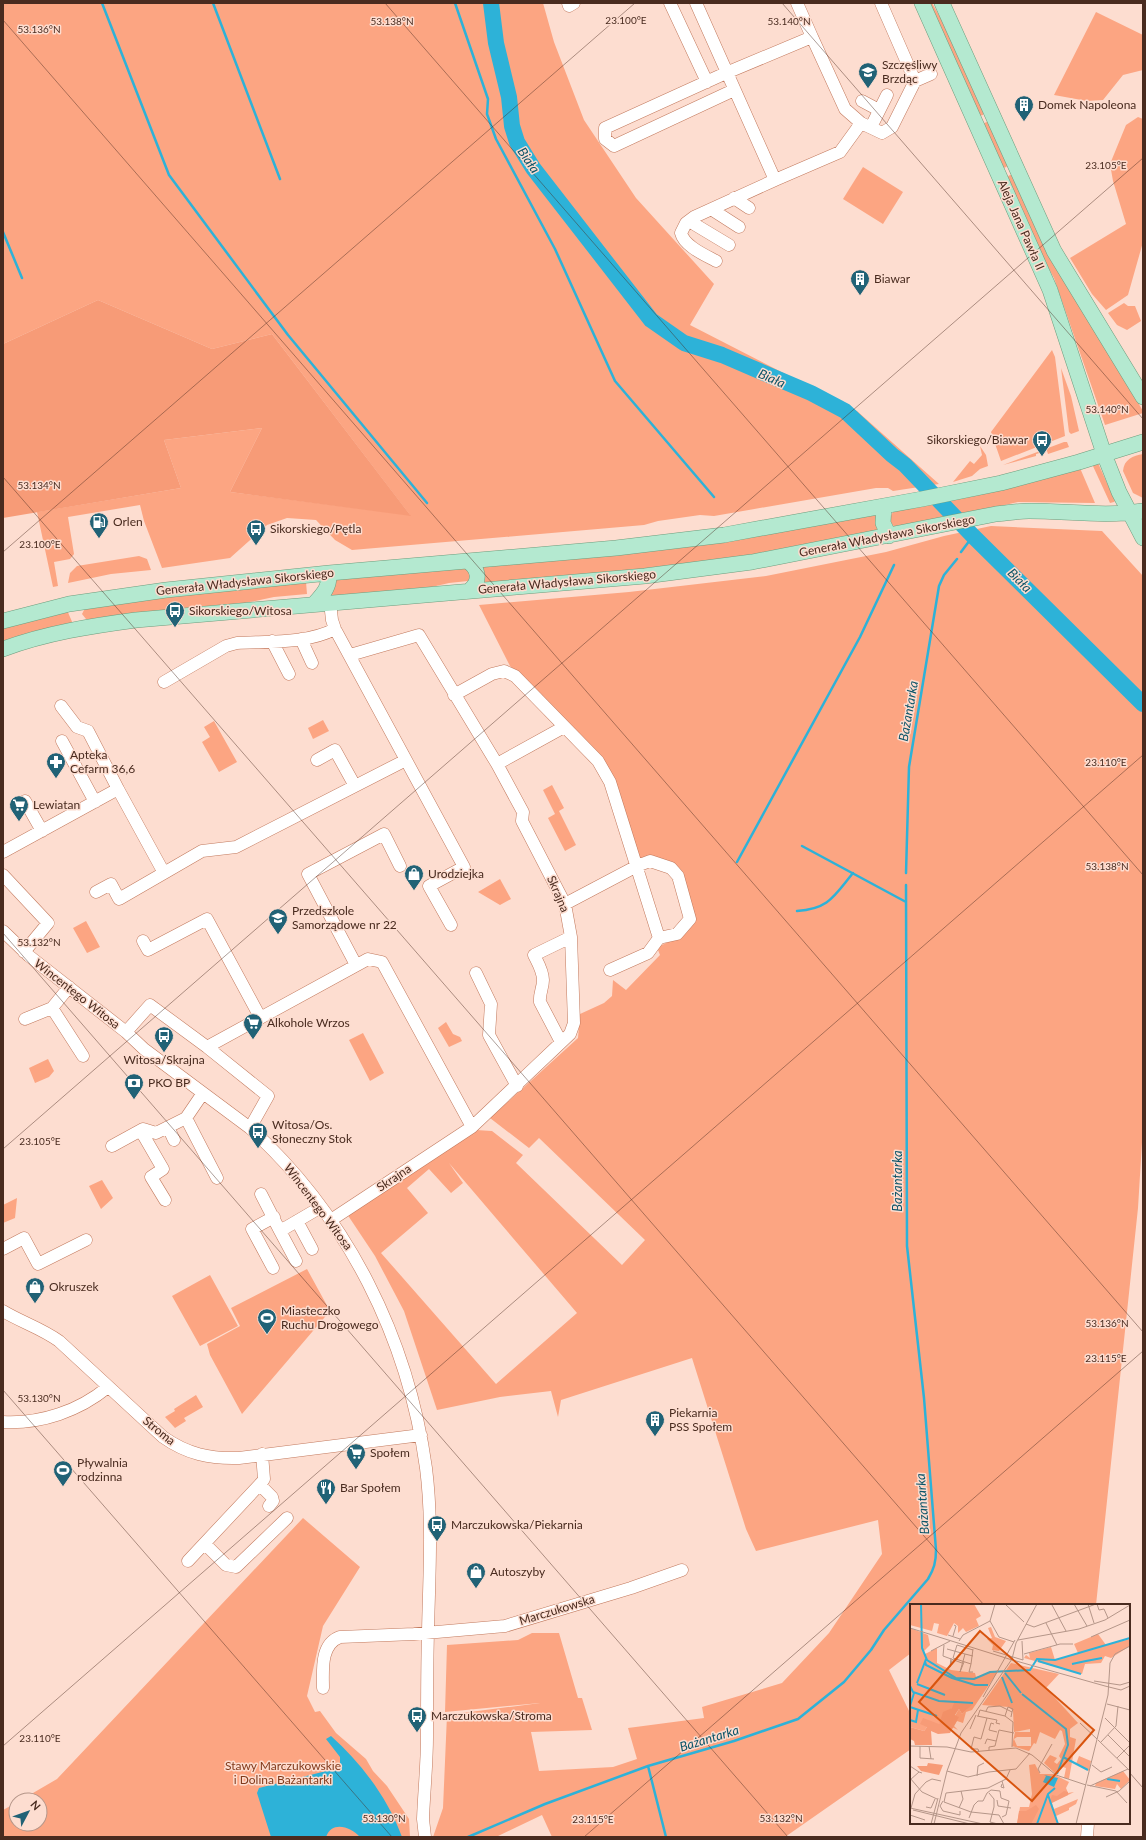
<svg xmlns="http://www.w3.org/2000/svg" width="1146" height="1840" font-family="Lato,sans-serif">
<rect width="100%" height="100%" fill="#fdddd0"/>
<path fill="#fca582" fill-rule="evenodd" d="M3,3H543L554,42L584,120L636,198L714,284L690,325L857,411L939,484L893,491L888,488H876L714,516L700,515L658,521L644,525L352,550L335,540L316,520L287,518L267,525L230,558L162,568L144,521L140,505L68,517L74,554L70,559L54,562L58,586L53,587L37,512L181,488L164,440L262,428L230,492L410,515L272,334L212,349L98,300L3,344Z
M927,3H932L953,40L984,112L983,115L979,116Z
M1096,12L1143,35V70L1123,75L1103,100L1087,101L1054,95Z
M1138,117L1143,119V242L1128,295L1106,310L1092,294L1070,258L1126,224L1113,181L1110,164L1126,125Z
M989,121L1010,165L1002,169L982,124Z
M863,167L903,192L883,224L843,199Z
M1010,175H1012L1061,274L1143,411V413L1105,425L1054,278L1033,239L1007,177Z
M1124,303L1128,306H1135L1141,321L1127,330L1117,325L1108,313Z
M1052,350L1055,357L1065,436L1001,461L991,432Z
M1061,368L1071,396L1079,431L1071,434L1069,432Z
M1064,442H1067L1069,447L1048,454L1047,451L1036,454V456L1003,465Z
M980,446L986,455L988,466L980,469L972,476L953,482L970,461L974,464L982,455Z
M1143,454V498L1133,493L1123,471C1124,459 1133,456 1143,454Z
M1098,463L1115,501L1114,502L1110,503L1092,464Z
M1080,468L1095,503L1018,502L900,529C891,527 887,519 894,511Z
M880,513V530L754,555L567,579L480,586V566Z
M991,526L1102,531L1143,576V1126L1138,1208L1096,1605H911V1653L889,1670L911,1715V1749L785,1837H552L542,1815L496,1837H433L443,1808L447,1715L540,1703L445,1712L447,1645L518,1640L532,1633H559L578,1698H582L592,1730L531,1732L539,1771L613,1767L637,1759L628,1728L704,1718L702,1707L782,1683L829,1633L882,1554L878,1520L756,1551L746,1529L692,1358L561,1400L558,1417L551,1391L500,1397L437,1410L404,1311L375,1256L347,1214L476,1130L492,1131L523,1155L516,1163L622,1265L645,1240L539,1138L529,1148L490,1118L578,1038L580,1014L604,1003L612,996L613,980L626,990L660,955L658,950L660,946L678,937L695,921L677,868L655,858H639L601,759L510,666L479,605L629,592L766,576L886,552L944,536ZM449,1163L577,1313L496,1384L381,1253L428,1213L407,1188L429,1169L451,1193L463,1183Z
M139,556L147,559L151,570L111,574L68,583L70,573L77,566Z
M466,567L472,575L468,581L449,583L423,589L325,597L333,578Z
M306,582L307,594L274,597L245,603L171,609L90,620L86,619L82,614L85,608L124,602Z
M67,610L73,624L3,643V628Z
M323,720L329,731L313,739L308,728Z
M214,721L237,762L219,772L202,742L210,737L204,727Z
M552,785L564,808L559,811L576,845L565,851L548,818L555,814L543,790Z
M500,879L511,899L500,905L478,892Z
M86,921L100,947L87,953L73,928Z
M446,1022L453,1034L460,1037L462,1041L449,1047L438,1028Z
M363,1033L384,1073L370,1081L349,1040Z
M48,1059L54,1071L49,1077L35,1083L29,1068Z
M102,1180L113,1198L101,1209L89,1186Z
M17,1198L15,1218L3,1223V1205Z
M307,1269L330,1311L242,1414L210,1355L207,1344L240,1326L231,1308Z
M210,1275L238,1326L200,1346L172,1296Z
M196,1395L203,1407L184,1418L186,1421L175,1428L165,1417L175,1411L174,1409Z
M303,1518L360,1567L323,1626L307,1696L315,1712L320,1711L336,1733L366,1759L373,1771L387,1786L409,1819L410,1837H3V1810L16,1803V1824H40V1800H21L57,1779Z"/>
<path fill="#f79b77" d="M98,300L212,349L272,334L411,516L230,492L262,428L164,440L181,488L3,518V344Z"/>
<path fill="#2db2d8" d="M331,1736C361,1763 388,1798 402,1837H360C351,1827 332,1820 326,1837H271L257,1793L259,1788L338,1768L340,1765V1757L326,1739Z"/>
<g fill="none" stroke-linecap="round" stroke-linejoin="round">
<path stroke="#2db2d8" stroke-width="2.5" d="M102,3L169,175L288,335L427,503
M213,3L280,179
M455,3L488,99L487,114L496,139L555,249L615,381L714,497
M3,232L22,278
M961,552L973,536
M802,846L906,902
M737,862L860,637L894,565
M906,873L909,767L939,586L944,575L957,559
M797,911C829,909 834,896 853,873
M648,1766L666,1837
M468,1837L545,1804L648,1766L734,1741L798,1719L844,1682L871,1650L884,1630L928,1579C934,1569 936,1562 936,1550L924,1398L907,1246L906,885"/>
<path stroke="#2db2d8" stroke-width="16" d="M491,3L496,43L509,97L512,126L517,142L533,168L651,320L684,343L722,355L811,393L845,411L892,455L905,465L973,536L1143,704"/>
<g stroke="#c2795d" stroke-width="13">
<path id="minor" d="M568,3L569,6L574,3
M670,3L707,82
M696,3L775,180L840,152L861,123
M797,3L812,37
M881,3L915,81
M734,90L614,146L605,139V128L726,73L812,37L845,109L861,123L882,133L892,127L915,81L931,74
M862,101L879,110
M871,127L887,95
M734,198L749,208
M711,209L739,227
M689,221L729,245
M716,261C705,255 684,246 681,233L686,223L694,217L775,180
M330,602L332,620L335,629L464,867L429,886L451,925
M301,639L312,663
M272,641L289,674
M164,682L226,646L237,643C269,641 306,644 335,629
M454,695L492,674L504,671L515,676L598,761L610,782L659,938L648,953L610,970
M61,706L77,727L88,731L118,789
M62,741L95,802
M317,760L335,750L355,786
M497,764L564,727
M25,801L42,831
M3,852L118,789L164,873L202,851L236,847L406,760
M3,875L48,923L24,952
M96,892L111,884L119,899L164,873
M565,904L637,866L650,861L671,868L678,876L690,919L677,934L659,938
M3,931L29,956L126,1032L144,1049L250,1128C348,1217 408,1338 426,1468C433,1523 429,1578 428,1632C427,1667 427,1702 427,1737C427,1764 424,1792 423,1819L425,1837
M143,941L148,950L207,919L260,1017
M356,965L308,874L384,834L400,866
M476,973L491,1004L489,1035L517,1086
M52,1008L83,1056
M25,1019L52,1008L69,987
M126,1032L150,1005L207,1047L368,959L382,962L472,1127
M561,1042L540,1002C539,994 543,988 543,980C543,971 538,963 534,955L571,937
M207,1047L268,1096L250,1128
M186,1118L217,1178
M168,1127L174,1140
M141,1131L163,1169L151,1177L165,1200
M112,1146L143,1129L156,1133L186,1118L203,1093
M261,1194L280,1231L321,1207
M331,1220L472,1127L570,1034L574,1023L571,937L565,904L522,821L523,812L497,764L419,635L350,655
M297,1221L312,1249
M280,1231L296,1261
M3,1249L24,1238L38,1264L86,1240
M273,1268L252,1229L274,1217
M3,1311C21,1322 41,1328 59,1341L163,1437C187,1454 210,1459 239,1458L421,1435
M3,1422C41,1424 79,1411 108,1387
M260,1485L272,1497L273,1501L269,1506
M205,1544L226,1565L236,1567L287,1518
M188,1561L262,1482L264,1479L262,1454
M323,1688C323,1671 320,1644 340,1637L414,1634L505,1626L631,1588L682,1570
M1087,1837L1088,1823"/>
</g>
<g stroke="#6e9d7d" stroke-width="16">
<path id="major" d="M922,3L1050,290L1104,454L1119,492L1143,538
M942,3L1054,251L1143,397
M884,506L883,523L889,536
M467,561C479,568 481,581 470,590
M314,604C323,594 330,587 329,573
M3,621L69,604L166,590L329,573L616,548L724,535L922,499L1001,483L1079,462L1143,442
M3,649C46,633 91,626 136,620L645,576L752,562L996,514C1007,513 1018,511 1029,511C1067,511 1106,517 1143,511"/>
</g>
<use href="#minor" stroke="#fff" stroke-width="12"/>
<use href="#major" stroke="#b4e9d0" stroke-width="15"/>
</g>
<path fill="none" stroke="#492b1f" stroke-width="1" stroke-opacity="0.45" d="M385,3L1143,875M782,3L1143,419M3,20L1143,1332M3,477L984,1605M3,552L635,3M3,933L788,1837M3,1149L1143,158M3,1390L392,1837M3,1746L1143,755M1129,1772L1143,1788M584,1837L1143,1351"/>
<defs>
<g id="school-pin" transform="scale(1)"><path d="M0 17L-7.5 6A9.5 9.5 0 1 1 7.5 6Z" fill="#216276" stroke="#fdddd0"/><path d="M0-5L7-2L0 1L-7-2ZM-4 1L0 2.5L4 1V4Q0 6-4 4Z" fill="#fff"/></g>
<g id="building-pin" transform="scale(1)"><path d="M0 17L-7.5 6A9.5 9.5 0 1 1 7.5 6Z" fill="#216276" stroke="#fdddd0"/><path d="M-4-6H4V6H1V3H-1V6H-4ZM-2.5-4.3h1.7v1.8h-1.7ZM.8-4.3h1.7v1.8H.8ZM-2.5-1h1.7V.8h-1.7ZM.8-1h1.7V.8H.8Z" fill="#fff"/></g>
<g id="bus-pin" transform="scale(1)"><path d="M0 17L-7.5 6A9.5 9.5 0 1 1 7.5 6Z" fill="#216276" stroke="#fdddd0"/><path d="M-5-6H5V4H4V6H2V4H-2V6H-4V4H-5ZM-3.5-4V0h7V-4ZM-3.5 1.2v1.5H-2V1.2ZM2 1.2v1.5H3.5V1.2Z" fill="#fff"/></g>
<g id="fuel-pin" transform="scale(1)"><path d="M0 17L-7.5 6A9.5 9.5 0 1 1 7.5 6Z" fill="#216276" stroke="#fdddd0"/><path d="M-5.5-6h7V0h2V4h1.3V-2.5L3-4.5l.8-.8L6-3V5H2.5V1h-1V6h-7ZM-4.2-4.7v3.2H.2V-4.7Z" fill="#fff"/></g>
<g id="pharmacy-pin" transform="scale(1)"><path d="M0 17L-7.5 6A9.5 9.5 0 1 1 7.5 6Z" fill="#216276" stroke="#fdddd0"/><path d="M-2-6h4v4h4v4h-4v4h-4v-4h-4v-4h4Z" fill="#fff"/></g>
<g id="supermarket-pin" transform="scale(1)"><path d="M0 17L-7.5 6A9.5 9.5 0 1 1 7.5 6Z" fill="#216276" stroke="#fdddd0"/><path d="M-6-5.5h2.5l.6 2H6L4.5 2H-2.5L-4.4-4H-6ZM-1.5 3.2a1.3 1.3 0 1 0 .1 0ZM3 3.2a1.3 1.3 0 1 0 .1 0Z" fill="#fff"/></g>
<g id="shop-pin" transform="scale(1)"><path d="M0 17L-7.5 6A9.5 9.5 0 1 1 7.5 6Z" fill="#216276" stroke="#fdddd0"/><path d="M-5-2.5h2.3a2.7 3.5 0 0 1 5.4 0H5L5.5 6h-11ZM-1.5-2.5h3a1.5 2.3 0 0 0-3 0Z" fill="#fff"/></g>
<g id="bank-pin" transform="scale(1)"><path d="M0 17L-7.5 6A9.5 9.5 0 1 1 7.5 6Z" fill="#216276" stroke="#fdddd0"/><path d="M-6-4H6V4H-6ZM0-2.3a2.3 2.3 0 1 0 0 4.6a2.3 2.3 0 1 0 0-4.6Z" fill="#fff"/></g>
<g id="stadium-pin" transform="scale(1)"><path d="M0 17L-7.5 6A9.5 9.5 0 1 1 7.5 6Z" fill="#216276" stroke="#fdddd0"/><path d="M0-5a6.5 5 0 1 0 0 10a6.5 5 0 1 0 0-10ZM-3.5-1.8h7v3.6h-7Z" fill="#fff"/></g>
<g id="restaurant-pin" transform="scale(1)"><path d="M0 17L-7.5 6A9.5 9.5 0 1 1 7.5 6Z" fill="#216276" stroke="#fdddd0"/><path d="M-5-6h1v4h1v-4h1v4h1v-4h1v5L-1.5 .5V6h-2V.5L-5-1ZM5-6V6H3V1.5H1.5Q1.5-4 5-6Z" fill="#fff"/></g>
</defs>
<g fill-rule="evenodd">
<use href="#school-pin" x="868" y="72"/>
<use href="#building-pin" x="1024" y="105"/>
<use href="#building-pin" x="860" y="279"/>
<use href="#bus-pin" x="1042" y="440"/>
<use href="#fuel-pin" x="99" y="522"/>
<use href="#bus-pin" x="256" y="529"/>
<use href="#bus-pin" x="175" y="611"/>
<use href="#pharmacy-pin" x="56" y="762"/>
<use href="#supermarket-pin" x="19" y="805"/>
<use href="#shop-pin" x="414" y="874"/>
<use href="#school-pin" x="278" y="918"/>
<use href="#supermarket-pin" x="253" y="1023"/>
<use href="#bus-pin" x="164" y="1036"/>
<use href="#bank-pin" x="134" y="1083"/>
<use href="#bus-pin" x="258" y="1132"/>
<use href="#shop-pin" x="35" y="1287"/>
<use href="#stadium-pin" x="267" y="1318"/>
<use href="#building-pin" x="655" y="1420"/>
<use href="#supermarket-pin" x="356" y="1453"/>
<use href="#stadium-pin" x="63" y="1470"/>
<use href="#restaurant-pin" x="326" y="1488"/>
<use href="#bus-pin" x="437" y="1525"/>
<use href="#shop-pin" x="476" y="1572"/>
<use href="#bus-pin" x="417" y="1716"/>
</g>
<g text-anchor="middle" stroke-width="3" stroke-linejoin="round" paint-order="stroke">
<g font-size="12" fill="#492b1f" stroke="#fdddd0" text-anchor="start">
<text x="882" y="69">Szczęśliwy<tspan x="882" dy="14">Brzdąc</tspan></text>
<text x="1038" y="109">Domek Napoleona</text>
<text x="874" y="283">Biawar</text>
<text x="1028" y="444" text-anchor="end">Sikorskiego/Biawar</text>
<text x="113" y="526">Orlen</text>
<text x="270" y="533">Sikorskiego/Pętla</text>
<text x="189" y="615">Sikorskiego/Witosa</text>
<text x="70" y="759">Apteka<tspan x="70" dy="14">Cefarm 36,6</tspan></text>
<text x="33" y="809">Lewiatan</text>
<text x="428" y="878">Urodziejka</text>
<text x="292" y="915">Przedszkole<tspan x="292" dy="14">Samorządowe nr 22</tspan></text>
<text x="267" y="1027">Alkohole Wrzos</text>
<text x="164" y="1064" text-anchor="middle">Witosa/Skrajna</text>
<text x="148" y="1087">PKO BP</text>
<text x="272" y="1129">Witosa/Os.<tspan x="272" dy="14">Słoneczny Stok</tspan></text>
<text x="49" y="1291">Okruszek</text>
<text x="281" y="1315">Miasteczko<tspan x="281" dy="14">Ruchu Drogowego</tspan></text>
<text x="669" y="1417">Piekarnia<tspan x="669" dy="14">PSS Społem</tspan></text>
<text x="370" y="1457">Społem</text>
<text x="77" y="1467">Pływalnia<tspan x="77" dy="14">rodzinna</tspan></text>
<text x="340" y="1492">Bar Społem</text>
<text x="451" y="1529">Marczukowska/Piekarnia</text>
<text x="490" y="1576">Autoszyby</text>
<text x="431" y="1720">Marczukowska/Stroma</text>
</g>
<g font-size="12" fill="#492b1f" stroke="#fdddd0">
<text transform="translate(1021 225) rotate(66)" y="4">Aleja Jana Pawła II</text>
<text transform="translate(887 536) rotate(-11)" y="4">Generała Władysława Sikorskiego</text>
<text transform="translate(245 582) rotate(-6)" y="4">Generała Władysława Sikorskiego</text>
<text transform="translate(567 582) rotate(-5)" y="4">Generała Władysława Sikorskiego</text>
<text transform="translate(558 894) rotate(67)" y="4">Skrajna</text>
<text transform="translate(77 994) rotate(38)" y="4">Wincentego Witosa</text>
<text transform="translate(394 1178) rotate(-34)" y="4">Skrajna</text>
<text transform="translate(318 1207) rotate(53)" y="4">Wincentego Witosa</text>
<text transform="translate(159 1431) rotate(39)" y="4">Stroma</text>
<text transform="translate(557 1610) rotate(-17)" y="4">Marczukowska</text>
</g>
<g font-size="12" fill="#823a1b" stroke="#fdddd0">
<text x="283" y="1770">Stawy Marczukowskie<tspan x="283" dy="14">i Dolina Bażantarki</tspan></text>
</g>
<g font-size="13" font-style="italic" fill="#0c5468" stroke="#fdddd0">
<text transform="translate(529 160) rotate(56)" y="5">Biała</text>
<text transform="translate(772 378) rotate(24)" y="5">Biała</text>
<text transform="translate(1020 580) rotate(45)" y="5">Biała</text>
<text transform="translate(908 711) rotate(-80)" y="5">Bażantarka</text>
<text transform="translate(897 1181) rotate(-90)" y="5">Bażantarka</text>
<text transform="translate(922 1504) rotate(-94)" y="5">Bażantarka</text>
<text transform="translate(709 1738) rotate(-17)" y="5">Bażantarka</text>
</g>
</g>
<g transform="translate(910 1604)">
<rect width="220" height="220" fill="#fdddd0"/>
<path d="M0,0H64L71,12L66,15L69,22L56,28L53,24L48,29V22L44,19L37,32L27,29L29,20L24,19L22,27L0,21ZM81,23L85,33L96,37L89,47L82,46L83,41L77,35L82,34L78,24ZM0,24L18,31L20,41L14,47L15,50L27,44V59L41,66L65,69L66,73L89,66L62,106L56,108L53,119L47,117L44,122L48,126L42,123L48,113L45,112L49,105L52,110L62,100L42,104L29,120L17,123L14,127L0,123ZM188,30L196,41L220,35V42L201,54L195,52L191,59L175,60L172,70L114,54L116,51L120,54L119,49L141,43L145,56H140H146L168,49L164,40ZM101,59L149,70L136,84L168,119L160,125V133L166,135L159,175L154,174L156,164L150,162L147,171L134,159L140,151L147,154L144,158L147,160L151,155L149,152L155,140L152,127L150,126L145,135L130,128L126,140L124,139L119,147L102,142L105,128H120V125L104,128L103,107L99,103L72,101ZM107,133H121V142H107L104,135ZM169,152L181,157L179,167L166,160ZM125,160L130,170H143L159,178L156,184L158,189L164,188L142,199L144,205L168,195L166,200L159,204V206L146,212L148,220H107L110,203H119L122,190L119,161ZM213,167L220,176L211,185L207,180L205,185L185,182L186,179Z" fill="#fca582" fill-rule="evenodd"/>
<path d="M44,99L63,100L52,110L49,105L45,111L49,113L40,129L28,130L21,127L22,141H5L4,137L0,135V123L14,127L17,123L10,120L13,114L29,120L33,108L42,104ZM18,159L33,161L29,171L11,167L7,162H17ZM154,187L158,188V191L139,200L142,191L147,192ZM126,201L129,205L121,220H107L109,207H116Z" fill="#f79b77"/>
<path d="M134,171L148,174L144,183L133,178L136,172Z" fill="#2db2d8"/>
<path fill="none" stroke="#2db2d8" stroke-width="2" d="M11,0L12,44L17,56L46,74L64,75L80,68L120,66L127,55L145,56L220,34M15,57L16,61L42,74L65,81H78M128,57L171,70M176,57L192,54M162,60L176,57M95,69L111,89M92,73L102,99M7,79L16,55M7,80L35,91M0,82L3,88L29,97L63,99M112,90L156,125L158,141L147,170M0,102L4,89M0,103L27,112M0,116L6,118L8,106M153,153L178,166M197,175L210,177M138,191L148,220M127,220L138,190L145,184"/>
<path fill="none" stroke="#b59689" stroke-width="1" d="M95,0L114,18M164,0L177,22M178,0L184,19M187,0L189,6L194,5L198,14M142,1L156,27M80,17L89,33L104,38M80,17L85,0M136,19L147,41M116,20L124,23L186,0M0,24L99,55L195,82L211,86L220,82M38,31L50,35M43,32L46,22L44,21M181,33L220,16M108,36L169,25L195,16L220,1M49,37L53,31L80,17M112,37L113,56M34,41L33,52L52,59M37,45L55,50M63,46L47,41L43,54L61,60L63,45M21,47L40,37M83,47L113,56M114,50L150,40H163M41,54L40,63L42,56M54,58L50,68L55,50L63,52M61,60L59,68H63M184,77L210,81L220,78M73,93L105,36M197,100L220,106M76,107L78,103L90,102L102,108L101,113M67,112L87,116L86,119L90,120M68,112L70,106L95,112L103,118L102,143M95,112L98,103L103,105L102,108M195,114L205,124M170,119L187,135M84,120L81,119L79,126L87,128M205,124L220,139M60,125L66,111M198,131L220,153M188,136L220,167M191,138L206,122L208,102M75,140L77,135L86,137M0,142L37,143L61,148L106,144L122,151L146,171L176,181M10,142V154L24,155M19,142L21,155M79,146V143L85,142L89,126L104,129M69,148L68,145H61L64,133L71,135L77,114M207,154L220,141M0,155V162L9,168M182,161L191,168L202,163M37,167L58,173L79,168L106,165L120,149M130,169L128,165L142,140M67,172L68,162L74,159M0,174L12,188L27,195M0,176L9,168L12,169M92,180L91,183L94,184L92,177M177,181L206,187L217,199M180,182L218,165M77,189L81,186L90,187L91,194L99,197L96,211L92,213M79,189L84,195V203M196,193L209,187L220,177M87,196L88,202L101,204M33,197L30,202L33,207L50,211V207M34,198L36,189L78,184L96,175L100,166M34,198L61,208L89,211L94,220M16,203L21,204L25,195M84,203L80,218L88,220M0,204L73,220M1,204L5,190L16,178L22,175L31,177M49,204L53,195L51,187M3,206L60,220M0,211L15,216M59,214L64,201L68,197H73L77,189M21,220L28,194M24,220L37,167L51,129L102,55L106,39L127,0M166,220L198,91L200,59L205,50L220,42"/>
<path fill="#d8540e" fill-opacity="0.15" stroke="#d8540e" stroke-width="2" d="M70,27L184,126L122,197L9,98Z"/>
<rect width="220" height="220" fill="none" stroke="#492b1f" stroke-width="2"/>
</g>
<g font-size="10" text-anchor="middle" fill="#492b1f" stroke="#fdddd0" stroke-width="3" stroke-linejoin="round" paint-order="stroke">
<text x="626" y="24">23.100°E</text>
<text x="392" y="25">53.138°N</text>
<text x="789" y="25">53.140°N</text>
<text x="39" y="33">53.136°N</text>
<text x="1106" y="169">23.105°E</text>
<text x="1107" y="413">53.140°N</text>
<text x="39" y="489">53.134°N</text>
<text x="40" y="548">23.100°E</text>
<text x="1106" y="766">23.110°E</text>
<text x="1107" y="870">53.138°N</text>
<text x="39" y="946">53.132°N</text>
<text x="40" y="1145">23.105°E</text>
<text x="1107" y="1327">53.136°N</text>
<text x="1106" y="1362">23.115°E</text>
<text x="39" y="1402">53.130°N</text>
<text x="40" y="1742">23.110°E</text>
<text x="384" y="1822">53.130°N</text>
<text x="781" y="1822">53.132°N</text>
<text x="593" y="1823">23.115°E</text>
</g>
<rect width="1146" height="1840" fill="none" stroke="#492b1f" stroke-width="8"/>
<g transform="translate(28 1812) rotate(49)"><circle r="19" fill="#fdddd0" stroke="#b59689"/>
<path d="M0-3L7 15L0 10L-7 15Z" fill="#216276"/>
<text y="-6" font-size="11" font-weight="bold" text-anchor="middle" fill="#492b1f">N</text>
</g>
</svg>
